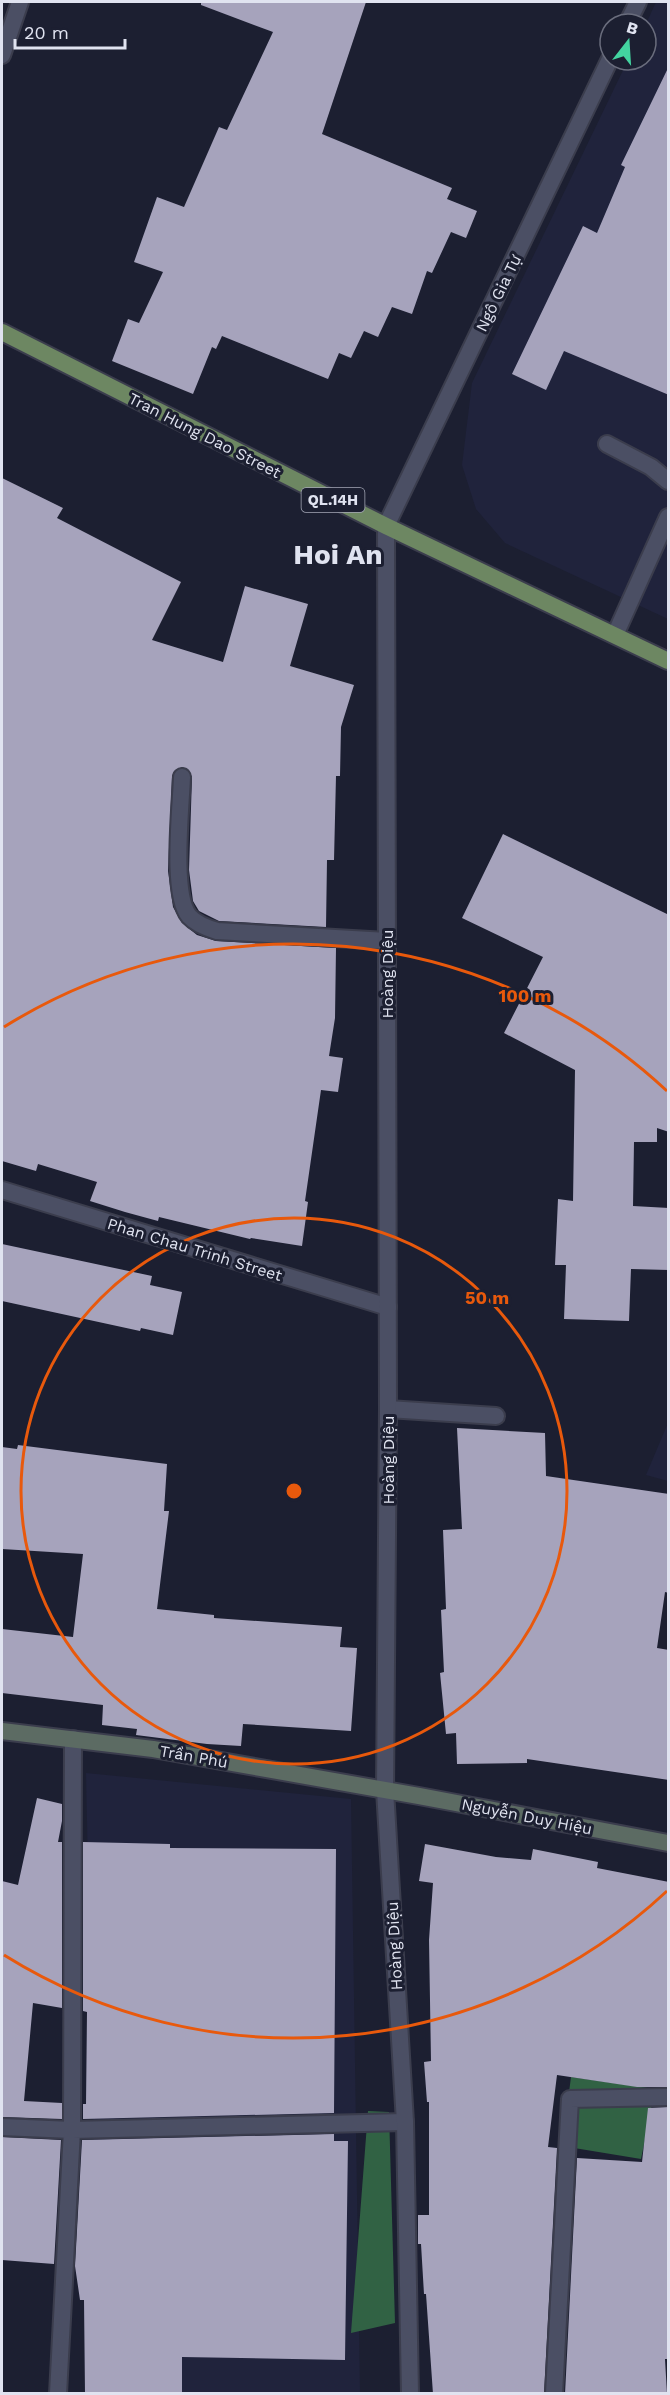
<svg xmlns="http://www.w3.org/2000/svg" width="670" height="2395" font-family="'Work Sans',sans-serif">
<rect width="100%" height="100%" fill="#1c1f31"/>
<path fill="#20233c" d="M656,2H668V619L505,543L476,509L462,465L472,383L628,60H646V24Z
M668,1423V1481L646,1475Z
M86,1773L351,1799L360,2393H99Z"/>
<path fill="#316244" d="M571,2077L655,2089L641,2159L562,2146Z
M368,2111L389,2112L395,2323L351,2333Z"/>
<path fill="#a6a3bc" d="M201,2H366L322,134L452,188L447,199L477,211L466,238L451,232L432,273L427,271L412,314L392,307L378,337L364,331L351,358L339,353L328,379L222,336L216,349L212,347L193,394L112,361L128,319L139,323L163,272L134,262L157,197L184,207L219,127L227,130L273,32L201,5Z
M669,66V395L564,351L546,390L512,374L583,226L597,233L625,167L621,165Z
M2,478L63,508L57,518L181,582L152,640L223,662L245,586L308,604L290,666L354,685L341,727L340,776H336L334,860H327L326,927L219,921L199,911L193,901L189,870L192,777L188,769L182,767L174,771L172,776L168,871L173,907L182,923L197,935L216,941L336,948L335,1018L329,1056L343,1058L338,1092L321,1090L305,1201L308,1202L302,1246L251,1238L250,1239L159,1217L158,1221L125,1212L90,1201L97,1182L38,1164L36,1171L2,1161Z
M503,834L669,915V1132L657,1128V1142H634L633,1206L669,1208V1270L631,1269L629,1321L564,1319L566,1265H555L558,1199L573,1201L575,1070L504,1033L543,957L462,918Z
M2,1244L152,1276L150,1285L182,1292L173,1335L141,1328L140,1331L2,1301Z
M457,1428L545,1433L546,1476L669,1494V1593L665,1592L657,1648L669,1650V1780L527,1759V1763L457,1764L456,1733L446,1734L440,1673L444,1672L441,1610L446,1609L443,1530L462,1529Z
M18,1445L167,1464L164,1511H169L157,1609L214,1615V1618L342,1627L340,1647L357,1648L351,1731L243,1724L241,1746L207,1744L136,1735L137,1729L102,1725L103,1705L2,1693V1629L73,1637L83,1554L2,1549V1447L17,1449Z
M37,1798L62,1804V1821L58,1842H62V2008L33,2003L24,2101L62,2103V2119L2,2117V1881L18,1885Z
M83,1842L170,1844V1848L336,1849L334,2113L83,2119V2104H86L87,2012L83,2011Z
M425,1844L496,1857L531,1860L533,1849L598,1862L597,1868L669,1882V2087H637L557,2075L548,2147L557,2148L544,2394H433L426,2294H424L421,2244H418V2215H429V2102H427L424,2062L431,2061L429,1940L433,1883L419,1881Z
M669,2107V2359H665L667,2394H565L577,2158L642,2162L648,2108Z
M334,2134V2141H348L345,2360L182,2357V2394H85L84,2300H80L75,2266L82,2140Z
M2,2137L61,2140L54,2264L2,2260Z"/>
<g fill="none" stroke-linecap="round" stroke-linejoin="round">
<g stroke="#3b3d4d" stroke-width="20">
<path id="service" d="M607,444L651,467L668,481
M615,635L668,517
M182,777C181,807 171,894 189,916C196,924 207,928 217,931L387,941
M554,2394L570,2099L668,2097"/>
</g>
<g stroke="#3b3d4d" stroke-width="20">
<path id="minor" d="M2,55L20,2
M2,1190L388,1307
M388,1409L496,1416
M73,1739L72,2130L405,2122
M2,2127L72,2130L58,2394"/>
</g>
<g stroke="#3b3d4d" stroke-width="20">
<path id="tertiary" d="M627,24L638,2
M410,2394L405,2122L385,1790L388,1409L386,526L610,59"/>
</g>
<g stroke="#3b3d4d" stroke-width="20">
<path id="secondary" d="M2,1731L153,1749L419,1796L668,1843"/>
</g>
<g stroke="#3b3d4d" stroke-width="20">
<path id="primary" d="M2,332L386,526L668,661"/>
</g>
<use href="#service" stroke="#4b4f64" stroke-width="16"/>
<use href="#minor" stroke="#4b4f64" stroke-width="16"/>
<use href="#tertiary" stroke="#4b4f64" stroke-width="16"/>
<use href="#secondary" stroke="#5c6b63" stroke-width="16"/>
<use href="#primary" stroke="#6d8762" stroke-width="16"/>
</g>
<g fill="none" stroke="#e8590c" stroke-width="3">
<circle cx="294" cy="1491" r="273"/>
<path d="M667 1891A547 547 0 0 1 4 1955M4 1027A547 547 0 0 1 667 1091"/>
</g>
<g text-anchor="middle" stroke-width="6" stroke-linejoin="round" paint-order="stroke">
<rect fill="#1c1f31" stroke="#a5a8b7" stroke-width="1.5" x="301.5" y="488" width="63" height="24" rx="4.5"/>
<g font-size="15" font-weight="bold" fill="#e0e3f0">
<text x="333" y="505">QL.14H</text>
</g>
<g font-size="16" fill="#e0e3f0" stroke="#1c1f31">
<text transform="translate(498 293) rotate(-64)" y="6">Ngô Gia Tự</text>
<text transform="translate(205 435) rotate(27)" y="6">Tran Hung Dao Street</text>
<text transform="translate(387 974) rotate(-90)" y="6">Hoàng Diệu</text>
<text transform="translate(195 1249) rotate(17)" y="6">Phan Chau Trinh Street</text>
<text transform="translate(388 1460) rotate(-90)" y="6">Hoàng Diệu</text>
<text transform="translate(194 1756) rotate(10)" y="6">Trần Phú</text>
<text transform="translate(527 1816) rotate(11)" y="6">Nguyễn Duy Hiệu</text>
<text transform="translate(394 1946) rotate(-93)" y="6">Hoàng Diệu</text>
</g>
<g font-size="28" font-weight="bold" fill="#e0e3f0" stroke="#1c1f31">
<text x="338" y="564">Hoi An</text>
</g>
</g>
<circle cx="294" cy="1491" r="9" fill="#e8590c" stroke="#1c1f31" stroke-width="3"/>
<g font-size="18" text-anchor="middle" font-weight="bold" fill="#e8590c" stroke="#1c1f31" stroke-width="6" stroke-linejoin="round" paint-order="stroke">
<text x="525" y="1002">100 m</text>
<text x="487" y="1304">50 m</text>
</g>
<rect width="670" height="2395" fill="none" stroke="#e0e3f0" stroke-width="6"/>
<g transform="translate(628 42) rotate(17)"><circle r="28" fill="#1c1f31" stroke="#6a6d7d" stroke-width="1.5"/>
<path d="M0-4.5L10 22L0 15L-10 22Z" fill="#43d4a0"/>
<text y="-9" font-size="16" font-weight="bold" text-anchor="middle" fill="#e0e3f0">B</text>
</g>
<path d="M15 39v9h110v-9" fill="none" stroke="#e0e3f0" stroke-width="3"/>
<text x="24" y="39" font-size="18" fill="#e0e3f0" stroke="#1c1f31" stroke-width="4.5" paint-order="stroke">20 m</text>
</svg>
